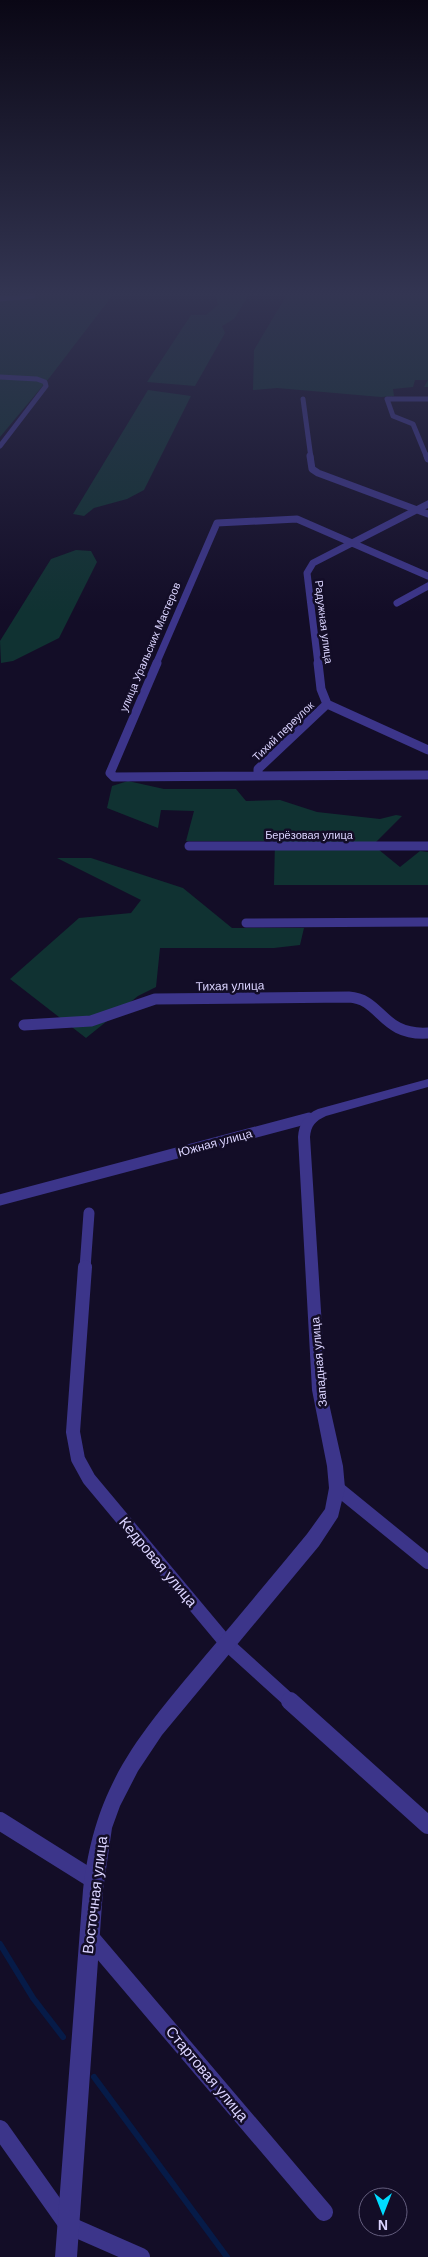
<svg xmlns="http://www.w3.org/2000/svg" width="428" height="2257" font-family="Arial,sans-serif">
<rect width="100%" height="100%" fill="#130d27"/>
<path fill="#103232" d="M0,296H112L50,377L0,437Z
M216,296H248L234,319L222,326L225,333L195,386L147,382L191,315H206L218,305Z
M286,296H428V387H424L428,380H415L413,387L393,389L394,396L381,397L277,388L253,390L254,350Z
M148,390L191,396L144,490L127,499L94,508L84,516L73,514Z
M76,550L91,551L97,562L59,638L13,661L1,663L0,641L51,559Z
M128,781L164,789H236L246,801L280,800L317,812L380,819L396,815L402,816L373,845L400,867L420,851L428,852V885H274L275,841H186L194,811L161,810L158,828L107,808L112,786Z
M57,858H91L183,888L232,928H304L300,945L274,948H160L156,987L138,996L86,1038L10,979L79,918L131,913L141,900Z"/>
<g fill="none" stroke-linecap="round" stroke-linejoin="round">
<path stroke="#061b48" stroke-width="6" d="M0,1944L33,1998L63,2037
M94,2077L227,2257"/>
<path stroke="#3c358a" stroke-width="5" d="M0,299L33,296
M0,377L37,379L45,382L46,386L0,446
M303,399L311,458
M427,458L413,424L393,416L387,399H428"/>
<path stroke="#3c358a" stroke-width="7" d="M310,456L312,469L318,473L428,514
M427,456L428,459
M397,603L428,586
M156,664L217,523L297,519L428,576
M318,664L307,573L313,563L428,504"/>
<path stroke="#3c358a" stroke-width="9" d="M157,663L110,773L114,777L428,775
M318,663L321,689L327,704L428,750
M258,776V769L327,704
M189,846H428
M246,923L428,922"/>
<path stroke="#3c358a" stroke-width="11" d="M24,1025L91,1021L155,999L349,997C382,999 381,1036 428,1033
M0,1200L309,1118
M85,1268L89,1213"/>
<path stroke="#3c358a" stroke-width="14" d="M85,1267L73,1432L78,1459L89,1479L227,1644L291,1702
M337,1488L428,1562"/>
<path stroke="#3c358a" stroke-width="18" d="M290,1701L428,1825
M0,1821L94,1880
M90,1937L324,2212
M0,2129L68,2225L141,2257"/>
<path fill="#3c358a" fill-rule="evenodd" d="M428,1079V1087L326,1116C315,1121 311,1126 310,1137L326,1390L343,1466L345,1488L338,1517L319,1546L162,1735L138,1771L120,1806L112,1828L103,1890L77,2257H55L83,1890C95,1783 139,1735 205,1656C239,1616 273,1575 307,1534L325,1509L329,1488L327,1466L312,1390L298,1137C299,1123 305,1115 318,1109Z"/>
</g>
<linearGradient id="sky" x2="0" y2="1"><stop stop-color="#0a0715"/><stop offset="0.48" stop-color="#333552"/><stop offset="1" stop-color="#333552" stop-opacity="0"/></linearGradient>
<rect width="428" height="612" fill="url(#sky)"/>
<g text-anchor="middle" stroke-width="5" stroke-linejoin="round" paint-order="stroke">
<g font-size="11" fill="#dbd4ff" stroke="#130d27">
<text transform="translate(324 622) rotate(83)" y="4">Радужная улица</text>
<text transform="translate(150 647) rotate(-67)" y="4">улица Уральских Мастеров</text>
<text transform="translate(283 731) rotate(-44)" y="4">Тихий переулок</text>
<text x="309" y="839">Берёзовая улица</text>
</g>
<g font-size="12" fill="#dbd4ff" stroke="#130d27">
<text transform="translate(230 986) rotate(-1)" y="4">Тихая улица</text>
<text transform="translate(215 1143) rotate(-15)" y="4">Южная улица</text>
<text transform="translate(319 1362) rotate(-95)" y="4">Западная улица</text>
</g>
<g font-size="15" fill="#dbd4ff" stroke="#130d27">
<text transform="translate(158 1562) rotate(50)" y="5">Кедровая улица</text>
<text transform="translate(95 1895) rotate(-83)" y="5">Восточная улица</text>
<text transform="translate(207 2074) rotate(50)" y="5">Стартовая улица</text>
</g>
</g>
<g transform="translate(383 2212) rotate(180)"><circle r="24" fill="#130d27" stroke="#635d7d"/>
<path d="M0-4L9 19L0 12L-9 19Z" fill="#00dbff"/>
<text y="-8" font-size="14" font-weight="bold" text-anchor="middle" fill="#dbd4ff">N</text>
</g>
</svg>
